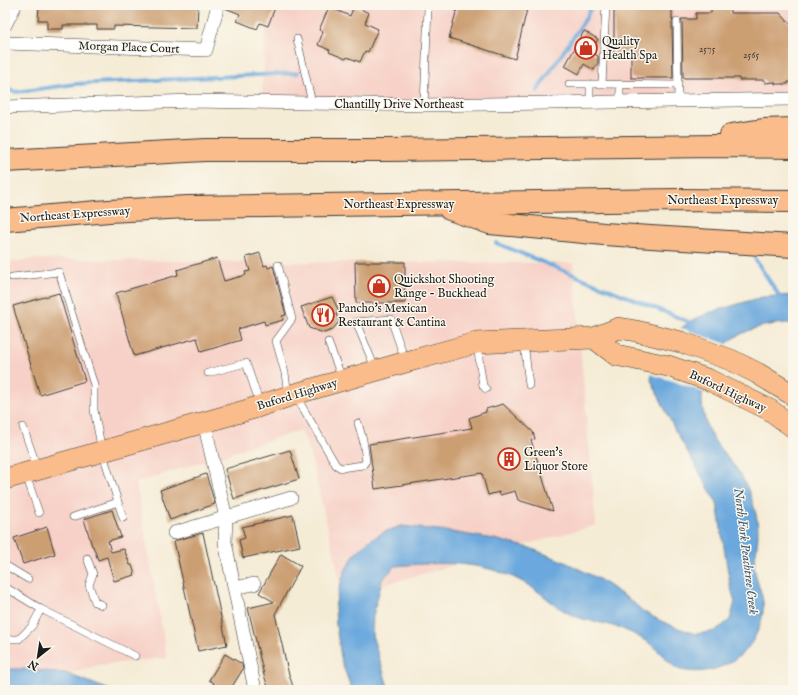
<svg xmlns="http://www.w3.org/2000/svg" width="798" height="695" font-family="'IM FELL English',serif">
<rect width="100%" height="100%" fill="#fbf7ec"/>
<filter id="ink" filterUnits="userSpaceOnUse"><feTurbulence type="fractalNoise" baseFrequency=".025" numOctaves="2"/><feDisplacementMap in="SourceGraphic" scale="8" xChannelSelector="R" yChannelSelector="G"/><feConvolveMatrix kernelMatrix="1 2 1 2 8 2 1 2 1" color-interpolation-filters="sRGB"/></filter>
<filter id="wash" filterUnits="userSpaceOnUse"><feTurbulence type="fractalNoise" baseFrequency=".012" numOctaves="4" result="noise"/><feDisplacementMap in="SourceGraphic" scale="16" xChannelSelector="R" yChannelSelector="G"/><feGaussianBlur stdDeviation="0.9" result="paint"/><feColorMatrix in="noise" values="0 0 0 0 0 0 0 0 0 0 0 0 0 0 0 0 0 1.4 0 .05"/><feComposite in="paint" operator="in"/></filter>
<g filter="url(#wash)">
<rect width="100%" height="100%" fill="#f5ecd6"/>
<path fill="#f7d1c7" d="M268,5H793V104L261,105Z
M35,259L252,262L573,263L596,525L344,596L309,450L301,430L136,483L167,658L99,665L12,690H5V262Z"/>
<path fill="#6aa8dd" stroke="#43627c" d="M793,295V323C765,323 732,331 716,356C713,362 711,369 709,375C707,380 705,385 703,390C700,401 704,418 708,429C715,445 728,457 738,471C745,481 751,495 754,507C758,519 759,533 757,546C757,551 755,556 754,562C754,574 759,585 762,596C767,614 757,638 745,651C730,666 708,674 687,671C683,670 679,670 676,668C672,665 668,660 664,657C657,649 649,642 639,637C629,631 618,627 606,624C593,621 581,620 568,613C558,608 549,600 540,593C529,585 517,578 505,574C469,560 433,563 395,566L382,580L373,616L372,635L389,690H352L342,663L336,626L335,607L339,589L345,571L354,555L367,542L384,532L401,526L439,530L494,539L530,548L565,562L599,579L630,600L644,612L661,621L678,628L696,634L715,631L730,620L735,602L730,585L717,503L675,430L651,380L653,361L674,333L691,321L708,313L762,297Z
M5,669H22L65,673L110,690H5Z"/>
<path fill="#f5ecd6" d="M679,327L730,345L718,358L709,374L705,393L673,381L649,374L651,360L661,344L673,331Z"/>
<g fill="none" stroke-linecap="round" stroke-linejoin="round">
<path stroke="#6aa8dd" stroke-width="4" d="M5,89L16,92L76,84L298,73
M537,91L586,18L592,5
M496,243L694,324
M755,259L782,300"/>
</g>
<g id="blocks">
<path fill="#cc9f73" d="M39,5H198L197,28L114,26V29H97V25H63V29H47V20H38Z
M226,5H276L268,26L260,23L257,29L237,21L240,14L225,8Z
M458,5H528L515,59L449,38Z
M614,5H672V19H673L672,22L673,78H631V54H614Z
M711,5H730V13H780L793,27V82H788V84H775V82L765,83V80H739V78H683L682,22L681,19H696V13H711Z
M354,6L369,13L365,23L378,29L368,52L365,51L360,62L347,57L346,59L329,52L330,50L318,45L323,32L319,30L329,7L350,16Z
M584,31L598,39L591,52L598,56V63L594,70L584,64L579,74L565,66Z
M260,253L264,266L267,265L268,268L273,266L286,315L282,316L283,320L265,325L264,321L238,329L241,340L201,352L197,338L134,356L116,293L178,275L177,270L217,258L224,281L246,275L245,272L250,271L246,257Z
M355,262H405V303H356Z
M59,293L85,381L40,395L13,306Z
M332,297L340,313L336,314L339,322L332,330L324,333L309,328L301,307Z
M503,404L533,432L535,439L531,440L553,511L518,500L515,491L500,495L499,492L488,495L482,473L375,489L369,444L472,428L469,418L486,412V409Z
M290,450L299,479L234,499L225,469Z
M206,474L215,504L170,520L160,490Z
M112,510L121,537L108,541L111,552L124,549L130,565H132L135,575L114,581L107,557L98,560L93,546H92L84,519Z
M293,515L300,546L243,558L239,540L245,538L242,527Z
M47,527L55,554L23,564L14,538Z
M203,533L227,645L198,651L174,541Z
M281,554L301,566L275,614L288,671L294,690H269L264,675L248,608L274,602L259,593Z
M225,654L242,664L243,669L230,690H210L214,683L209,680Z"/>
</g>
</g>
<g filter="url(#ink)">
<use href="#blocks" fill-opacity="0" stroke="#3d3b38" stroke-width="1"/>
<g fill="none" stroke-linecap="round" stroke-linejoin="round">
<g stroke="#3d3b38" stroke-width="8">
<path id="lane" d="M606,5L602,84L678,85
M677,22L678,101
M297,39L312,103
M569,84H602
M620,85V102
M590,103V84
M424,105L428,8L430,5
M278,265L292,319L276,341L285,373L288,395
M12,277L59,272L94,385V410L102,451L123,518
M328,342L342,378
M524,342L529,385
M477,345L483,386L486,389
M375,368L356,322L391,319L405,360
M208,373L246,363L260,404
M296,396L336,465L341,468L363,465L366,461L363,440L358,423
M23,427L37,467
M26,475L39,513
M73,517L118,502
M87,558L93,574L89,585L95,602L102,605
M5,565L28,579
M5,587L41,609L135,656
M5,639H19L32,626L41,609"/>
</g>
<g stroke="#3d3b38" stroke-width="14">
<path id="street" d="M5,25L15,5
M5,43L206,50L218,5
M5,107L194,101L424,105L793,99
M204,422L226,518L225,542L255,690
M174,533L291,498
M234,588L254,584"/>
</g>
<g stroke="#3d3b38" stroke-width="22">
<path id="primary" d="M594,338L616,355L668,366L709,380L770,410L793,427
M5,479L251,409L295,394L406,362L476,343L594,338L619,328L636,331L681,342L731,360L757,373L793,395"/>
</g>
<g stroke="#3d3b38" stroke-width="24">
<path id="highway" d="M731,135L763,130L793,129
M5,161L205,150H387L717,146L793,147
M450,209L490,223L604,234L793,246
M5,220L109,211L188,207L676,200L793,201"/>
</g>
<use href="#lane" stroke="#fff" stroke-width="7"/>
<use href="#street" stroke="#fff" stroke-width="13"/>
<use href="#primary" stroke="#f9bc8a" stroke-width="21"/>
<use href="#highway" stroke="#f9bc8a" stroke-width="22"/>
</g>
</g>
<defs>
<g id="shop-ring" transform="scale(1.15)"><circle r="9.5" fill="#fbf7ec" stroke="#c8321e" stroke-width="1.5"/><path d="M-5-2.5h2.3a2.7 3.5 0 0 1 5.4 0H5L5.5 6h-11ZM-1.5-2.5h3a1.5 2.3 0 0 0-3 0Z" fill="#c8321e"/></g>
<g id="restaurant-ring" transform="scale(1.15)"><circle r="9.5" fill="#fbf7ec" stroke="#c8321e" stroke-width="1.5"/><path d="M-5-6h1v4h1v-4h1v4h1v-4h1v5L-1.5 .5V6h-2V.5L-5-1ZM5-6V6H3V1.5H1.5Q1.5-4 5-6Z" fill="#c8321e"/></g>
<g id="building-ring" transform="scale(1.15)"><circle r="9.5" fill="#fbf7ec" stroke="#c8321e" stroke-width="1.5"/><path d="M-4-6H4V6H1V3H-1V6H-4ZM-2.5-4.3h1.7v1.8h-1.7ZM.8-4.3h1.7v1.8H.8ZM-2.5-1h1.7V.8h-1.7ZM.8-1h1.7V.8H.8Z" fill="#c8321e"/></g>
</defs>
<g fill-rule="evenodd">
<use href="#shop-ring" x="586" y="48"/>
<use href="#shop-ring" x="379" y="286"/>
<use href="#restaurant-ring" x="323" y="315"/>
<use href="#building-ring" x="509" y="459"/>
</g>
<g text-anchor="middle" stroke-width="3" stroke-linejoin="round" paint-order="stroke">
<g font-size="10" fill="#483d32">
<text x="707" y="52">2575</text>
<text x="751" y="58">2565</text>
</g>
<g font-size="12" fill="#1c1c1c" stroke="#fbf7ec" text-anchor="start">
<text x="602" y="45">Quality<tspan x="602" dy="14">Health Spa</tspan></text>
<text x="394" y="283">Quickshot Shooting<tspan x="394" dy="14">Range - Buckhead</tspan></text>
<text x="338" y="312">Pancho's Mexican<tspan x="338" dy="14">Restaurant &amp; Cantina</tspan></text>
<text x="524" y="456">Green's<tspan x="524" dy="14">Liquor Store</tspan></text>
</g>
<g font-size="12" fill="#1c1c1c" stroke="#fbf7ec">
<text transform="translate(129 47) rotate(2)" y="4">Morgan Place Court</text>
<text x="399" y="108">Chantilly Drive Northeast</text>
<text x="723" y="204">Northeast Expressway</text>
<text x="399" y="208">Northeast Expressway</text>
<text transform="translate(75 214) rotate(-4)" y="4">Northeast Expressway</text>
<text transform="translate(728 391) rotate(25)" y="4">Buford Highway</text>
<text transform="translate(297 394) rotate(-17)" y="4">Buford Highway</text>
</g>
<g font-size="13" font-style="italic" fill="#3f5b73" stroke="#fbf7ec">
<text transform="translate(747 551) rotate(83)" y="5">North Fork Peachtree Creek</text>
</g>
</g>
<rect width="798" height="695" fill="none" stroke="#fbf7ec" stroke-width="20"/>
<g transform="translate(38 657) rotate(210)" stroke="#fbf7ec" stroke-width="3" paint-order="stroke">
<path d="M0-3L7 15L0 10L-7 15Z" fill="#1c1c1c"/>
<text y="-6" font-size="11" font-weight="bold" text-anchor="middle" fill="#1c1c1c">N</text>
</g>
</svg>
